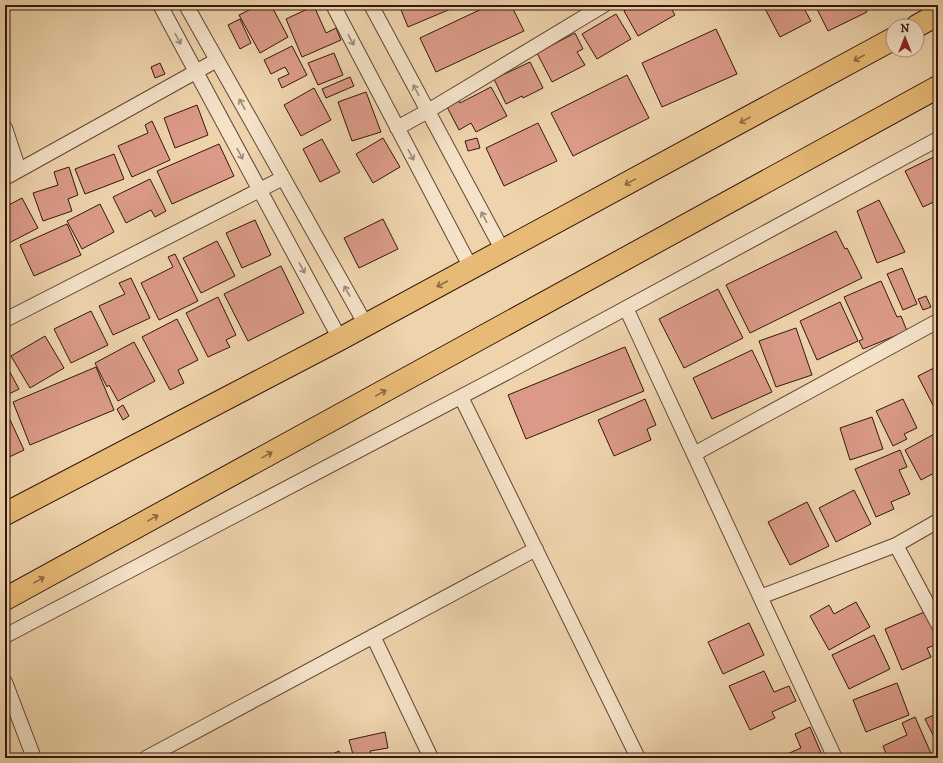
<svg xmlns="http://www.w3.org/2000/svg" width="943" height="763" font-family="'IM FELL DW Pica',serif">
<rect width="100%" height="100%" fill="#eed3ac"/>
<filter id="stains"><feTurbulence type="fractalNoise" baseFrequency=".005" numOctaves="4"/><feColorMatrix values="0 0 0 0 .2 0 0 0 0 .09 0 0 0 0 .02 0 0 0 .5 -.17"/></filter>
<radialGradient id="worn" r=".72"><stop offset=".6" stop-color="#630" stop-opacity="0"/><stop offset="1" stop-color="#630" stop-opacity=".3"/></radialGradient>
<path fill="#da9a87" stroke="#34170c" d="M259,5H271L288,37L260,53L239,15Z
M280,5H295L282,10Z
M399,5H460L408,27Z
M490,5H511L524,31L436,72L420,38Z
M634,5H669L675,15L638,36L624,11Z
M678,5H691L680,10Z
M763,5H802L811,21L780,37Z
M815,5H863L867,12L828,31Z
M314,6L326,33L336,28L341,40L302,57L286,19Z
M616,14L631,39L597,59L582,34Z
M240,19L251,43L240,49L228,25Z
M716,29L737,74L662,107L642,63Z
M575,33L583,49L577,52L585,65L552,82L537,53Z
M292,46L307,75L282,88L278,79L289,74L285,67L271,74L264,60Z
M334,53L343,75L318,85L308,63Z
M530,62L543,88L523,98L522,96L506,104L494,79Z
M160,63L165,74L155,78L151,67Z
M627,75L649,118L573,156L551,113Z
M350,77L354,86L326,98L322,89Z
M491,87L507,116L476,132L471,123L459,130L447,107L459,101L460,103Z
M314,88L331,120L301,136L284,105Z
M366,92L381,132L352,141L338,102Z
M197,105L208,135L175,148L164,118Z
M152,121L170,160L132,177L118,146L148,133L145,125Z
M538,123L557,161L504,186L486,148Z
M383,138L400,167L373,183L356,154Z
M477,138L480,148L468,151L465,141Z
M322,139L340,172L320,182L303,149Z
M219,144L234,176L172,204L157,171Z
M114,154L124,179L85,194L75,169Z
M938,155V200L923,207L905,171Z
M69,167L78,195L68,199L72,211L43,221L33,193L58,185L54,172Z
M150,179L166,211L155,217L151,210L126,223L113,197Z
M22,198L38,228L5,245V207Z
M879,200L905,252L877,263L857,211Z
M100,204L114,232L82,249L67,221Z
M383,219L398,249L359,268L344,238Z
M255,220L271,255L242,268L226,233Z
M67,224L81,255L34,276L20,245Z
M836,231L845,249L847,248L862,278L750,333L726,285Z
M217,241L235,276L201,293L183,258Z
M175,254L198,301L159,320L141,283L173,267L168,257Z
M281,266L304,313L248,341L224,294Z
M902,268L917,304L903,310L887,274Z
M131,278L150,318L113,335L99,306L125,294L119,283Z
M881,281L897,317L901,316L907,331L863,349L859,341L863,339L844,297Z
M718,289L743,338L684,368L659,319Z
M926,296L931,307L923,310L918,299Z
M218,297L236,335L226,340L230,347L208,357L186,313Z
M840,302L858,341L817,360L800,321Z
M91,311L108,345L71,363L54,329Z
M177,319L198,360L178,370L184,383L170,390L142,337Z
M796,328L812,375L776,387L759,341Z
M45,336L64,368L30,388L11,356Z
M134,342L155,381L118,401L109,385L107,387L95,363Z
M625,347L644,391L526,439L508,395Z
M752,350L772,392L712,419L693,378Z
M5,363L19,389L5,396Z
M938,366V415L918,376Z
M96,367L114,410L30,445L13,402Z
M645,399L656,425L647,429L651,440L614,456L598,420Z
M903,399L917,428L904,434L907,439L893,446L876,411Z
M123,405L129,416L123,420L117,409Z
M6,411L24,450L5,459V412Z
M872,417L883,449L850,460L840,428Z
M938,432V471L921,480L905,450Z
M900,450L907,467L899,470L910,494L891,502L894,509L876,517L855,469Z
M854,490L871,524L836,542L819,508Z
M807,502L829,546L790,565L768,522Z
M856,602L870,627L829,650L810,616L829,605L834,614Z
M929,610L938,631V644L927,648L931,657L902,670L885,629Z
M749,623L764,655L723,674L708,642Z
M874,635L890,669L849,689L832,655Z
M764,671L774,692L789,686L796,701L772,712L775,718L750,730L729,686Z
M897,683L909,715L866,732L853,700Z
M938,713V745L925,719Z
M915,717L933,758H888L883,746L907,735L902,723Z
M810,727L822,755L820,756L821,758H778L801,748L795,734Z
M385,732L388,748L370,751L372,758H354L349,740Z
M339,751L342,758H324Z"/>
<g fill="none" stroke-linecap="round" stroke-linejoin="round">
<g stroke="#624634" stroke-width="16">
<path id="street" d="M160,5L340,339
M186,5L366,325
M333,5L471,268
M371,5L503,251
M5,128L19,170
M397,128L428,111L604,5
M5,178L217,60
M626,308L835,758
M5,320L283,178
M461,397L638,758
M694,454L938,321
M896,545L938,624
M760,597L896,545L938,521
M5,636L508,372L938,139
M373,636L431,758
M5,682L34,758
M146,758L536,549"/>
</g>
<g stroke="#34170c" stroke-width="24">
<path id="primary" d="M917,26L938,14
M5,514L340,339L893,39
M5,599L938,87"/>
</g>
<use href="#street" stroke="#f4e2c9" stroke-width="14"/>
<use href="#primary" stroke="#e7ba76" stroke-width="22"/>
</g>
<defs><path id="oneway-shaft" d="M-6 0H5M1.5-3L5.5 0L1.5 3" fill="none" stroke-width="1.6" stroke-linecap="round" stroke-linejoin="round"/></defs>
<g stroke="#9e8774">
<use href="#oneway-shaft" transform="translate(178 39) rotate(62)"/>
<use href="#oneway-shaft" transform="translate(351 40) rotate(62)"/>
<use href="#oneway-shaft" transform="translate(416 90) rotate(-118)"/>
<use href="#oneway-shaft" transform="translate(242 104) rotate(-119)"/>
<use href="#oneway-shaft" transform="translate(240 154) rotate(62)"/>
<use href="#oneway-shaft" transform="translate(411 155) rotate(62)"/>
<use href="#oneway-shaft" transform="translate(484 217) rotate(-118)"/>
<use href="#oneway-shaft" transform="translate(302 268) rotate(62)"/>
<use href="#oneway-shaft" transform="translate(347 291) rotate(-119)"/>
</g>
<g stroke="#8e6841">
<use href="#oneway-shaft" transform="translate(859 58) rotate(151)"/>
<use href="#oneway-shaft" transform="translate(745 120) rotate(151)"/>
<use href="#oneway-shaft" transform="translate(630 182) rotate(151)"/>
<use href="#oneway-shaft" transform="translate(442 284) rotate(152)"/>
<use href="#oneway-shaft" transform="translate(381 393) rotate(-29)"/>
<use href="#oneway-shaft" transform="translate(267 455) rotate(-29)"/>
<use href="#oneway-shaft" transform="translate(153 518) rotate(-29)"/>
<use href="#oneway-shaft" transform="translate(39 580) rotate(-29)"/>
</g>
<rect width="943" height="763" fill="none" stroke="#eed3ac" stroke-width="20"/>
<rect x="6" y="6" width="931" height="751" fill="none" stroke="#34170c" stroke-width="2"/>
<rect x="10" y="10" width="923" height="743" fill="none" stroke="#34170c"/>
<g transform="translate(905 38)"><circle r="19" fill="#f4e2c9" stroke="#a7917d"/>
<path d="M0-3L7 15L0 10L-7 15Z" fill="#8f2418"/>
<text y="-6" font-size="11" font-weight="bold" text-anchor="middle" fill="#34170c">N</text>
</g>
<rect width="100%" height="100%" filter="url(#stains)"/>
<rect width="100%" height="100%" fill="url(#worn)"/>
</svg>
